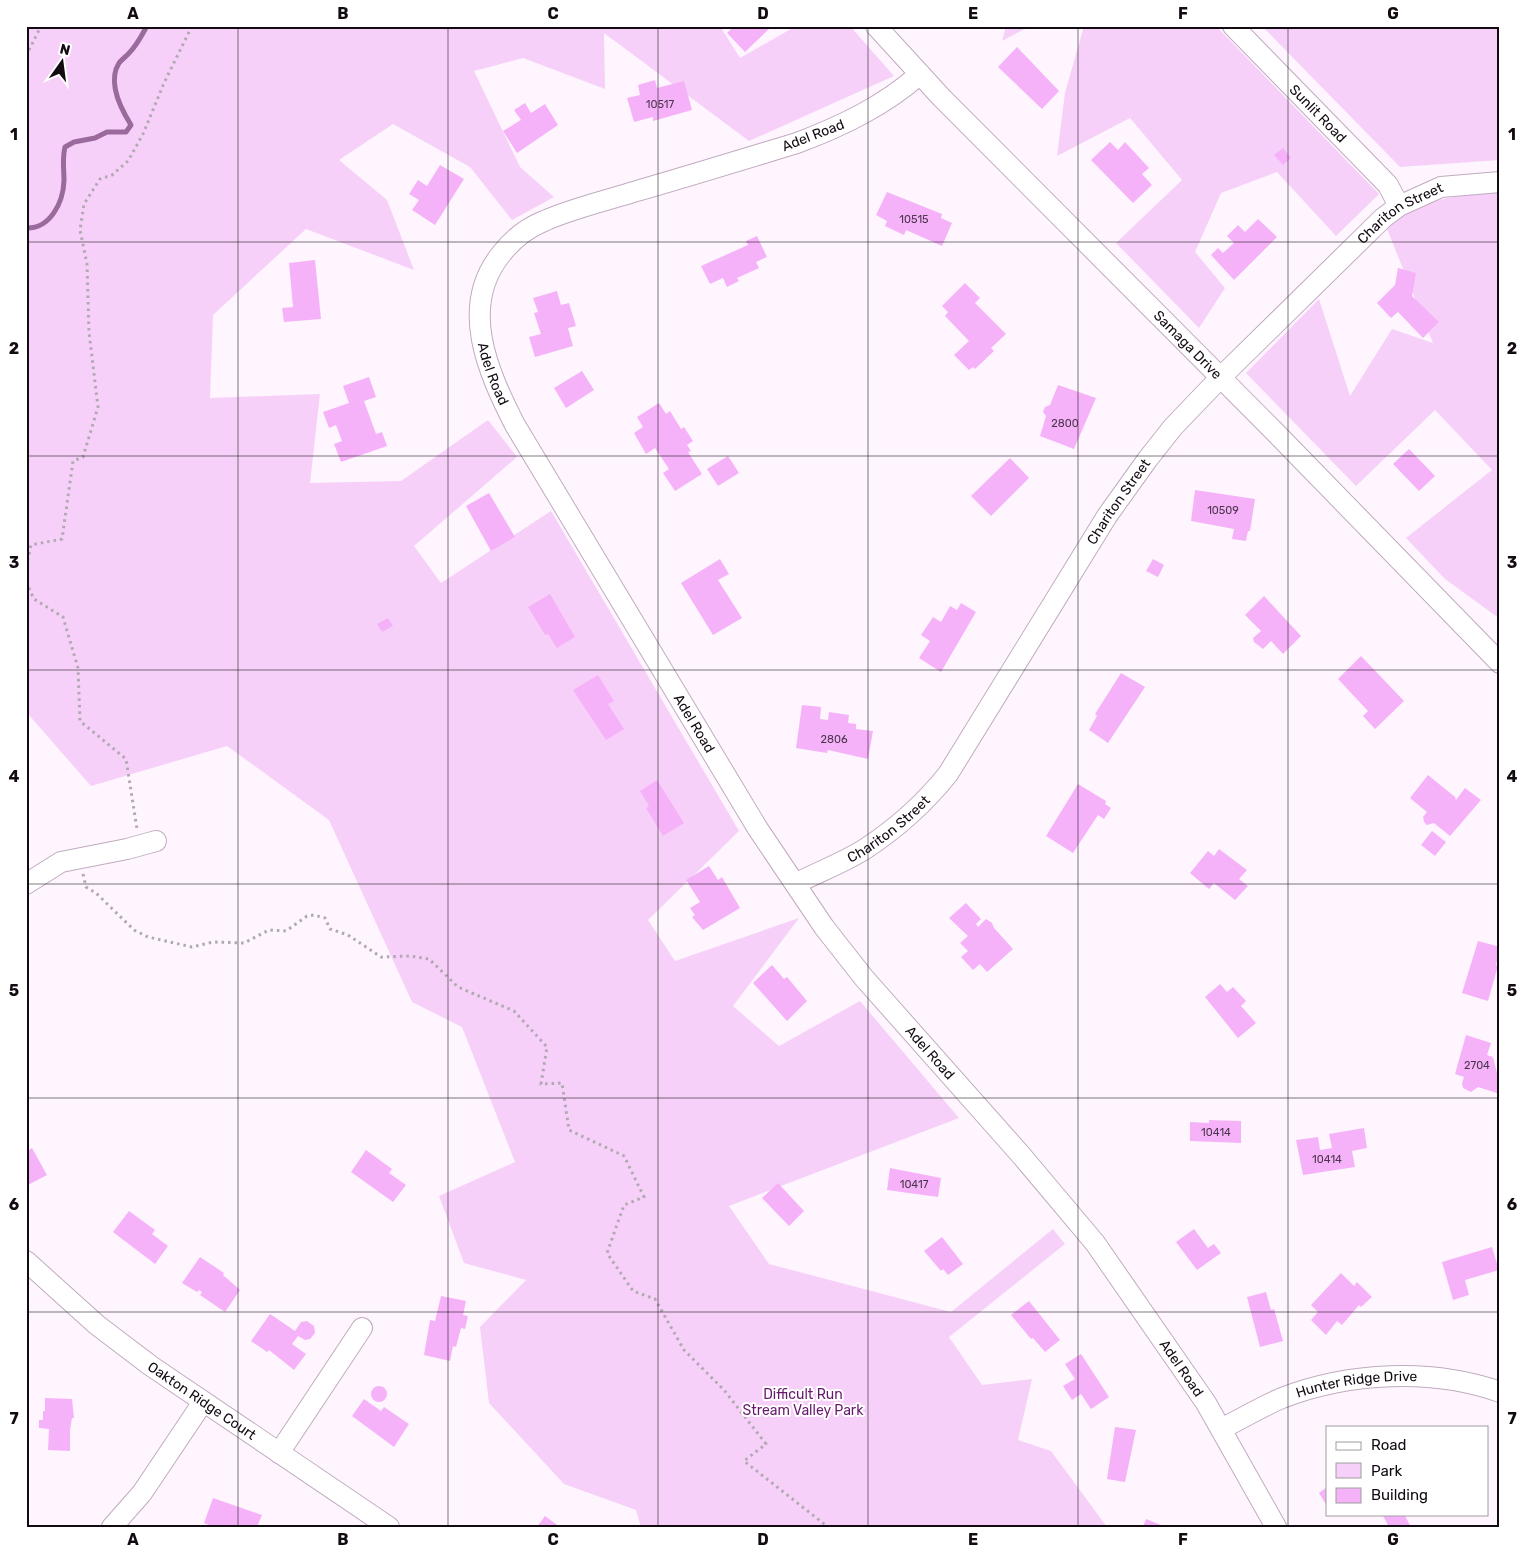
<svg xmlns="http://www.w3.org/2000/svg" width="1526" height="1553" font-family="Rubik,sans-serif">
<rect width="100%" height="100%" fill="#fef5fe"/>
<path fill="#f7d0f9" d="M26,26H720L740,58L796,26H850L894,76L749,141L604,33L605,89L523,58L474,71L520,167L554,197L512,220L470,167L393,124L339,160L387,200L414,270L306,229L213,315L210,398L320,394L310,483L401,481L488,420L517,457L414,546L441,583L551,511L739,831L648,920L675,961L799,918L733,1006L779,1046L860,1001L959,1118L729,1206L769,1264L951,1312L1053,1229L1065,1244L949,1337L982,1385L1032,1379L1018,1440L1051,1451L1107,1527H641L636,1510L564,1484L489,1403L480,1327L526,1280L464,1263L439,1196L515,1162L462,1027L412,1002L329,820L227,746L91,786L28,714L26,715Z
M1006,26H1030L1002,41Z
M1084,26H1216L1379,194L1336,236L1277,172L1221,193L1195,252L1225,288L1199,328L1116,243L1182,180L1130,118L1057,156L1065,93Z
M1262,26H1500V160L1400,167Z
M1500,192V619L1445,579L1406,538L1492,470L1435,410L1356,486L1246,373L1319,299L1350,396L1392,329L1433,343L1387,229C1418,197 1457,196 1500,192Z"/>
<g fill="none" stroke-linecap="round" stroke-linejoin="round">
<path stroke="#9a6a9d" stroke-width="5" d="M26,228C50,229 63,203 64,181C64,169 62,159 65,147L74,142L95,138L107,132H126L131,125C121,109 107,82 119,63C122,59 127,56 130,52C137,45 142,35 147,26"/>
</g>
<path fill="#f6b2f9" d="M734,26H772L745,52L727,33Z
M1017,47L1059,91L1042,109L998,67Z
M655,80L657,88L684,81L692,110L653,121V117L634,122L627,98L640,95L638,85Z
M525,103L531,113L545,104L558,125L517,153L503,131L521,120L514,110Z
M1110,142L1118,150L1125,142L1149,168L1142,174L1152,185L1133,203L1091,160Z
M1283,148L1291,158L1283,165L1274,155Z
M440,165L464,179L435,225L412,210L419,200L409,194L418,180L427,186Z
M887,192L942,214L941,218L952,223L942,246L906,230L904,235L885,226L887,221L876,215Z
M1258,219L1277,237L1234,280L1211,255L1218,248L1223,253L1234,243L1227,236L1238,225L1245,232Z
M757,236L767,257L756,262L759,268L737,278L739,281L727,287L723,278L710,284L701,266L748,245L746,241Z
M315,260L321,319L284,322L282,308L293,307L289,263Z
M1398,268L1416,273L1412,296L1439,322L1423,338L1398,312L1391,318L1377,303L1395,285Z
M965,283L980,298L975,303L1006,334L991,348L994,351L975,369L973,367L969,370L954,355L969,341L945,316L948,312L942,306Z
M557,291L561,305L569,303L576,326L568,328L573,346L535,357L529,337L541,334L534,313L538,312L533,298Z
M582,371L594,390L566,408L554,388Z
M369,377L376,397L364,401L376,434L382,432L387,446L341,462L334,444L342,441L336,425L329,428L323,412L349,403L343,386Z
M1058,385L1096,398L1074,449L1040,436L1046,416L1043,412L1045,407L1050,405Z
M659,403L666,414L670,411L681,429L684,427L693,441L687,445L691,451L688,452L702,474L675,491L663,473L669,469L655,448L646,454L634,433L643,427L637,417Z
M1409,449L1435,476L1419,491L1393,464Z
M728,456L739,473L718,486L707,469Z
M1010,458L1029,478L991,516L971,496Z
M1195,490L1255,499L1250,531H1248L1246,541L1232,539L1234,529L1191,521Z
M489,493L515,537L491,551L466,506Z
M720,559L729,574L718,580L742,618L713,635L681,583Z
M1153,559L1164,565L1158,577L1146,571Z
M550,594L575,637L557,648L548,634L545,635L528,607Z
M1264,596L1301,636L1283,654L1271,641L1263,649L1254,642L1253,638L1261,631L1245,615Z
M961,603L976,612L941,672L919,658L930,641L921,635L933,617L941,622L950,606L957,610Z
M388,618L393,626L382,632L377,624Z
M1361,656L1404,701L1375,729L1363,716L1368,711L1338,679Z
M1121,673L1145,687L1108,743L1089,730L1097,716L1095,714Z
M598,675L614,701L608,704L624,729L606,740L573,690Z
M802,705L821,707L820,719L828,720L829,712L849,715L848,723L856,724V729L873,731L868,759L828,750L827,753L796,748Z
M1428,775L1455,797L1456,800L1465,788L1481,800L1450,836L1434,823L1427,825L1424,822L1423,817L1427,812L1410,798Z
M657,780L684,823L663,836L646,808L649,806L640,791Z
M1078,784L1106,801L1105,804L1111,808L1104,819L1098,815L1073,853L1046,836Z
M1432,831L1446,842L1435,856L1421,845Z
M1219,849L1247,870L1239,879L1248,886L1235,900L1214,883L1209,889L1190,873L1208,851L1214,856Z
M709,866L718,880L722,877L740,908L703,930L692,917L695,915L690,908L700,902L686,880Z
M966,903L981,919L976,924L978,927L986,919L992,923L994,928L1013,949L987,972L980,964L973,970L961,957L968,951L960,943L968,936L949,918Z
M1478,941L1500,947L1496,965L1498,966L1488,1001L1462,993Z
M772,965L784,979L787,977L807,1001L787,1021L753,983Z
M1220,984L1227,992L1233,987L1246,1001L1241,1006L1256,1023L1238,1038L1205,997Z
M1466,1035L1491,1043L1487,1055L1493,1057L1497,1073L1500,1074V1094L1478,1087L1471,1092L1463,1088L1462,1083L1464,1077L1455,1074Z
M1209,1120L1241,1121V1143L1190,1141V1122L1209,1123Z
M1364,1128L1367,1148L1352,1151L1355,1167L1303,1175L1296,1140L1318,1137L1320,1150L1332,1148L1329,1134Z
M26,1146L29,1150L32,1148L47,1175L26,1186Z
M366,1150L392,1169L389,1173L406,1185L393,1202L351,1172Z
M890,1168L941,1178L938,1197L887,1190Z
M778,1183L804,1211L789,1226L762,1198Z
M129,1211L155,1230L152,1234L168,1246L155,1264L113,1232Z
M1194,1229L1208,1248L1214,1244L1221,1253L1197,1270L1176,1242Z
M942,1237L963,1264L948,1275L943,1269L941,1271L924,1251Z
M1492,1247L1499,1270L1465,1280L1469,1295L1453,1300L1442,1262Z
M200,1257L224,1273L223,1275L240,1290L225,1312L200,1295L202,1292L199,1290L197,1292L182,1283Z
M1341,1273L1354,1286L1357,1282L1372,1297L1361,1307L1359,1305L1342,1325L1337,1321L1326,1335L1311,1320L1318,1312L1311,1305Z
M1266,1292L1271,1310L1274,1309L1283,1341L1260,1347L1247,1297Z
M441,1296L466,1301L463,1315L468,1316L465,1329L461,1328L456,1347L453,1346L450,1361L424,1355L430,1320L435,1321Z
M1029,1301L1060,1340L1045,1352L1033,1338L1031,1339L1011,1315Z
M270,1314L295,1331L301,1322L307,1321L314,1326L315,1333L310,1339L305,1340L298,1336L292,1344L306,1354L294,1370L269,1350L267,1352L251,1341Z
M1081,1354L1109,1397L1091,1409L1081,1394L1072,1400L1063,1386L1075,1379L1065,1364Z
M371 1394a8 8 0 1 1 16 0a8 8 0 1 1-16 0Z
M45,1398L72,1399L74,1418H72L70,1430V1451L48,1450L49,1429L39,1428V1420H43V1411H45Z
M364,1399L381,1411L384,1407L409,1424L394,1447L352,1416Z
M1115,1427L1136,1430L1125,1482L1107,1479Z
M1327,1487V1506L1319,1493Z
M213,1498L262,1515L257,1527H213L204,1523Z
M1387,1514H1404L1411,1527H1389L1383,1516Z
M545,1516L560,1527H537Z
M1146,1519L1166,1527H1143Z"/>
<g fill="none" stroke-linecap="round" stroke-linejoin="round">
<g stroke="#c0abc0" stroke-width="22">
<g id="street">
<path id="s1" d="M876,26L941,97L1273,430L1500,663"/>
<path id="s2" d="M1233,26L1388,185L1399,206"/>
<path id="s3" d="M920,74C884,106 842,126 797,143C741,160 686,177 630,193C601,202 571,209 544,221C527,228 513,239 502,253C458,306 488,372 515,425L758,829L824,927L864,978L1021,1155L1095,1243L1206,1403L1276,1527"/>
<path d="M26,884L61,862L127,849L156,841"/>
<path id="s4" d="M795,884C818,872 843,863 865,849C897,828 924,804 948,774L1107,516L1147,460L1173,427L1220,378L1383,218L1399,206L1441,187L1500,182"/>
<path id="s5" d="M26,1261L97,1325L151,1366L389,1527"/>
<path id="s6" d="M1221,1429C1241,1419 1261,1407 1282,1398C1349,1372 1432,1368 1500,1392"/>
<path d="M279,1453L362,1328"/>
<path d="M112,1527L142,1493L203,1402"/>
</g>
</g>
<path stroke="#b1a9b1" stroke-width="3" stroke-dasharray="2.5 4" stroke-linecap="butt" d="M26,56L41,26
M26,567L31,545L62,539L73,461L83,457L98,407L89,332L87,264L80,230L84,204L100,179L112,175L128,161L143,134L164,83L192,26
M26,582L34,599L63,617L78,668L80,721L126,759L137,829
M83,874L86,887L96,893L134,930L148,937L192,947L213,942L244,943L269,930L286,931L307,916L314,915L325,918L330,929L348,935L381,957L410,956L429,959L458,987L514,1011L547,1047L541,1084L562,1083L569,1130L624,1156L644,1197L624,1205L607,1253L633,1291L655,1299L684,1350L724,1390L766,1444L744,1461L828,1527"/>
<use href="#street" stroke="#fff" stroke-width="20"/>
</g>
<path fill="none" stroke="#120b12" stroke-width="1" stroke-opacity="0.55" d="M238,26V1527M448,26V1527M658,26V1527M868,26V1527M1078,26V1527M1288,26V1527M26,242H1500M26,456H1500M26,670H1500M26,884H1500M26,1098H1500M26,1312H1500"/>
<g text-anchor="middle" stroke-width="4" stroke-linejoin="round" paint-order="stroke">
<g font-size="11" fill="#4b354c">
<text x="660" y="108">10517</text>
<text x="914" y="223">10515</text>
<text x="1065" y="427">2800</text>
<text x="1223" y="514">10509</text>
<text x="834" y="743">2806</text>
<text x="1477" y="1069">2704</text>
<text x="1216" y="1136">10414</text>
<text x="1327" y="1163">10414</text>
<text x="914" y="1188">10417</text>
</g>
<g font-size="14" fill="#120b12" stroke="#fff">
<text dy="5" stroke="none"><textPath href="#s2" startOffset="122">Sunlit Road</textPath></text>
<text transform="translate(813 135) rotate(-21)" y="5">Adel Road</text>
<text dy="5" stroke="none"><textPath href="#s4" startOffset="918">Chariton Street</textPath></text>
<text dy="5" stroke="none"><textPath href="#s1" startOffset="446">Samaga Drive</textPath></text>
<text dy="5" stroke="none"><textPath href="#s3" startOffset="588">Adel Road</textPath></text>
<text dy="5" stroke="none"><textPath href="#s4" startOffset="512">Chariton Street</textPath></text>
<text dy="5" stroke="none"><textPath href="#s3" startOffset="992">Adel Road</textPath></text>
<text dy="5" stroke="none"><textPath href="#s4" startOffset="109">Chariton Street</textPath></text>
<text dy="5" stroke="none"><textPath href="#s3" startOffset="1398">Adel Road</textPath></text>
<text dy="5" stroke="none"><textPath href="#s3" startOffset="1802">Adel Road</textPath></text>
<text dy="5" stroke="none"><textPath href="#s6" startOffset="145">Hunter Ridge Drive</textPath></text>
<text dy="5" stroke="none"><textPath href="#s5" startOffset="225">Oakton Ridge Court</textPath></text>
</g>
<g font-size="14" fill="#68196d" stroke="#fff">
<text x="803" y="1399">Difficult Run<tspan x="803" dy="16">Stream Valley Park</tspan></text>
</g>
</g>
<rect width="1526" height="1553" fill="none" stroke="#ffffff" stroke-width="55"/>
<rect x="1326" y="1426" width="162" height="90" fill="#ffffff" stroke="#a09da0"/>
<rect x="1336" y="1442" width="25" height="8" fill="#ffffff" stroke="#a09da0"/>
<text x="1371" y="1450" font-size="15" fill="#120b12">Road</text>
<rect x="1336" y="1463" width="25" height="15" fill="#f7d0f9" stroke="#a09da0"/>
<text x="1371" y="1476" font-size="15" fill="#120b12">Park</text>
<rect x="1336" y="1488" width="25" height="15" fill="#f6b2f9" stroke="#a09da0"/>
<text x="1371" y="1500" font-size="15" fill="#120b12">Building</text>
<g transform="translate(62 62) rotate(14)" stroke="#ffffff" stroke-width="4" paint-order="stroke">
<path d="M0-4L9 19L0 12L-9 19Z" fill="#120b12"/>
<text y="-8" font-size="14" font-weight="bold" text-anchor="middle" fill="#120b12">N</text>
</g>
<rect x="28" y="28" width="1470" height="1498" fill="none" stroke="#120b12" stroke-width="2"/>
<g font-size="16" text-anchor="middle" font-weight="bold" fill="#120b12">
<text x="133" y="19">A</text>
<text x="343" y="19">B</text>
<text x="553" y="19">C</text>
<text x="763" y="19">D</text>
<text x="973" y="19">E</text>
<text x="1183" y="19">F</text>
<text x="1393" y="19">G</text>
<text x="14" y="140">1</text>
<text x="1512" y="140">1</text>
<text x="14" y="354">2</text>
<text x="1512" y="354">2</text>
<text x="14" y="568">3</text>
<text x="1512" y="568">3</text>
<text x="14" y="782">4</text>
<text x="1512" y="782">4</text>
<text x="14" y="996">5</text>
<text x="1512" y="996">5</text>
<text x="14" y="1210">6</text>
<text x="1512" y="1210">6</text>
<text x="14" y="1424">7</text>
<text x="1512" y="1424">7</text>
<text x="133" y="1545">A</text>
<text x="343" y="1545">B</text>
<text x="553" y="1545">C</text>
<text x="763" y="1545">D</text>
<text x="973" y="1545">E</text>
<text x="1183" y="1545">F</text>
<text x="1393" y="1545">G</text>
</g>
</svg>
